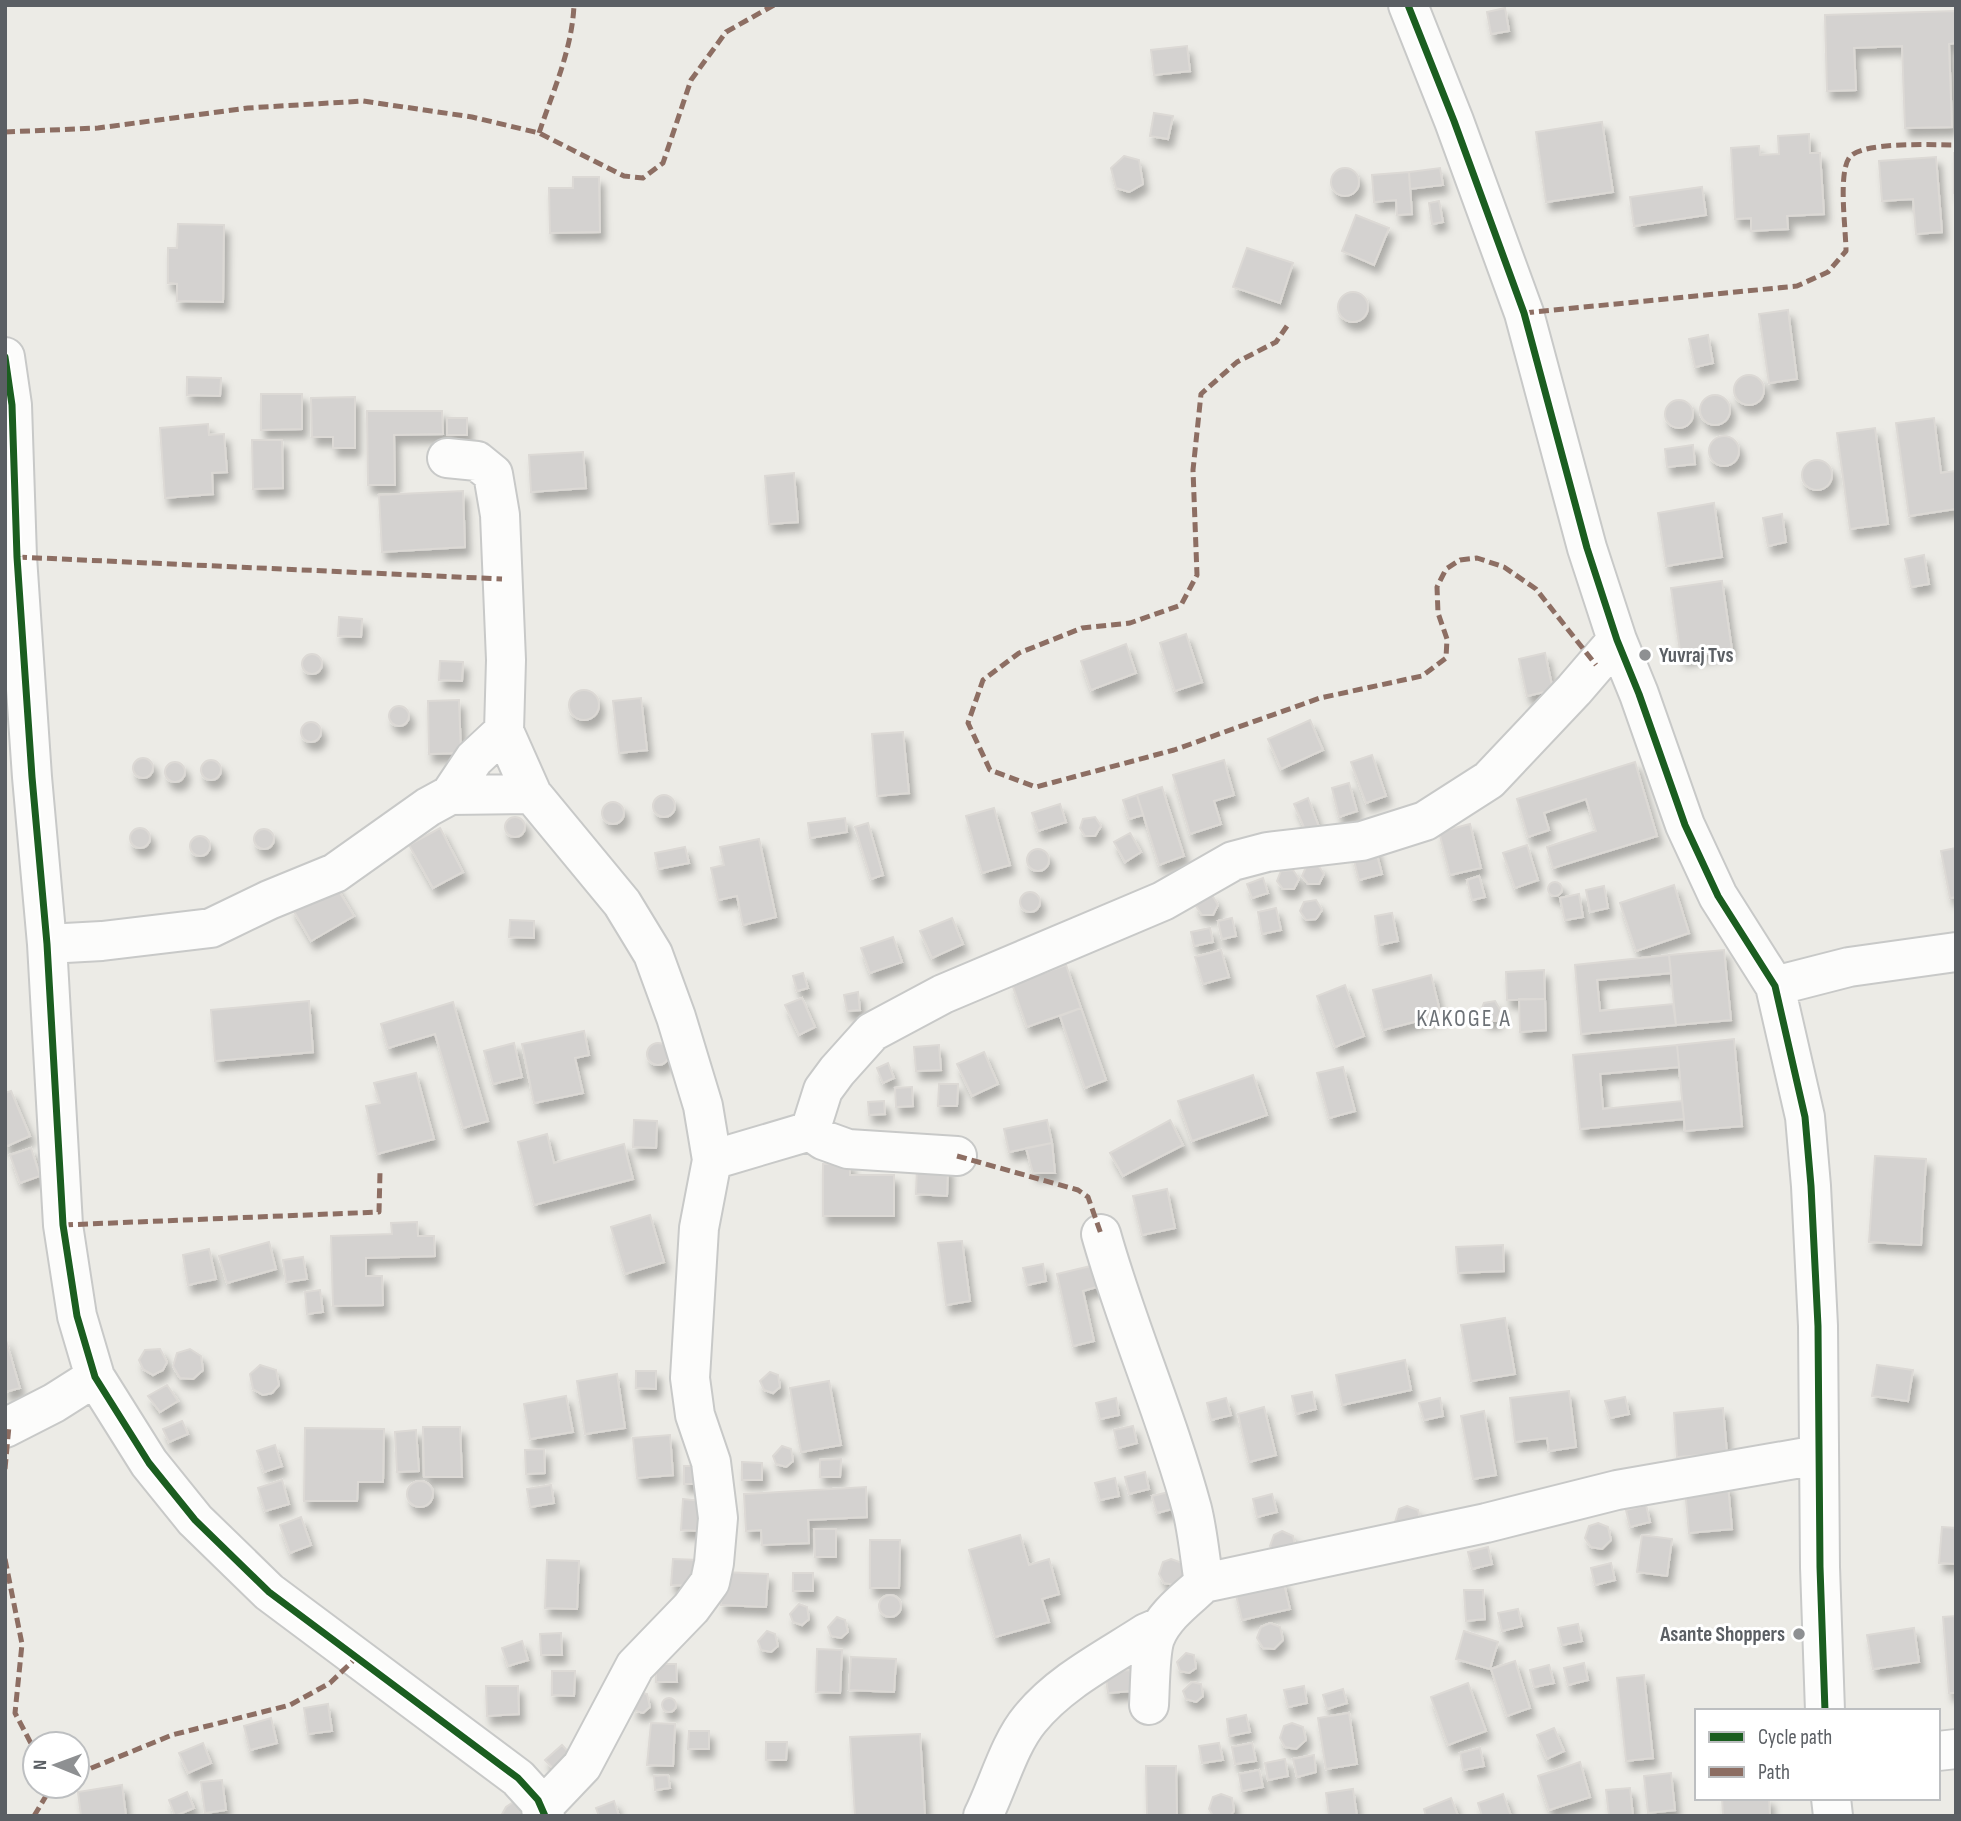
<svg xmlns="http://www.w3.org/2000/svg" width="1961" height="1821" font-family="'Sofia Sans Condensed',sans-serif">
<defs>
<filter id="shadow"><feDropShadow dx="4.5" dy="8" stdDeviation="3.5" flood-color="#0004"/></filter>
</defs>
<rect width="100%" height="100%" fill="#ecebe6"/>
<path fill="#d4d2d0" stroke="#dcd9d5" stroke-width="2" filter="url(#shadow)" d="M1505,8L1509,31L1491,34L1487,12Z
M1956,11V43L1949,44L1952,127L1905,128L1902,46L1854,48L1856,90L1827,91L1825,15Z
M1187,46L1190,71L1154,75L1151,50Z
M1154,113L1173,116L1168,139L1150,136Z
M1602,122L1613,192L1546,202L1536,132Z
M1809,134L1810,153H1820L1824,214L1787,216L1788,229L1751,231V218L1735,219L1731,148L1759,146L1760,155L1779,154L1778,136Z
M1954,153H1956V193H1954Z
M1124,156L1139,160L1143,184L1129,192L1116,188L1111,168Z
M1936,157L1942,232L1916,234L1913,199L1882,201L1879,161Z
M1331 182a14 14 0 1 1 28 0a14 14 0 1 1-28 0Z
M1440,168L1443,185L1410,189L1409,172Z
M1409,172L1412,214L1397,215L1396,200L1374,202L1372,175Z
M573,177H599L600,232L550,233L549,188H573Z
M1702,187L1706,215L1634,226L1630,197Z
M1439,201L1443,222L1432,224L1429,203Z
M1356,215L1389,228L1374,265L1342,251Z
M178,224L224,225L223,302L177,301V284L168,283V248H177Z
M1247,248L1293,263L1280,303L1233,287Z
M1338 307a15 15 0 1 1 30 0a15 15 0 1 1-30 0Z
M1788,310L1797,379L1769,383L1759,314Z
M1708,335L1713,363L1695,367L1689,339Z
M1734 390a15 15 0 1 1 30 0a15 15 0 1 1-30 0Z
M187,377L221,378L220,396L187,395Z
M261,394H302V429L261,430Z
M1700 410a15 15 0 1 1 30 0a15 15 0 1 1-30 0Z
M355,397V448H333V437H312L311,398Z
M1665 414a14 14 0 1 1 28 0a14 14 0 1 1-28 0Z
M367,411H442L443,434L394,435L395,485H368Z
M447,418H467V435H447Z
M1934,418L1941,473L1956,471V509L1909,516L1896,423Z
M208,424L209,435L224,434L227,472L212,473L213,494L165,498L160,428Z
M1875,428L1888,524L1850,529L1837,433Z
M1709 451a15 15 0 1 1 30 0a15 15 0 1 1-30 0Z
M252,440H282L283,488L253,489Z
M1693,445L1695,464L1667,467L1665,449Z
M583,452L586,488L531,492L529,455Z
M1802 475a15 15 0 1 1 30 0a15 15 0 1 1-30 0Z
M794,473L798,522L769,524L765,476Z
M463,491L465,547L382,552L379,495Z
M1714,503L1722,557L1666,566L1658,513Z
M1782,514L1786,542L1768,546L1763,518Z
M1924,555L1929,584L1911,587L1905,559Z
M1722,581L1732,650L1681,658L1671,588Z
M339,617L362,619L361,637L338,636Z
M1186,634L1202,682L1175,691L1160,643Z
M1126,644L1136,673L1091,690L1081,661Z
M1545,653L1553,690L1527,696L1519,659Z
M302 664a10 10 0 1 1 20 0a10 10 0 1 1-20 0Z
M440,661L463,662L462,681L439,680Z
M569 705a15 15 0 1 1 30 0a15 15 0 1 1-30 0Z
M641,698L647,750L619,753L613,701Z
M459,700L461,753L429,754L428,701Z
M389 716a10 10 0 1 1 20 0a10 10 0 1 1-20 0Z
M1310,720L1323,750L1281,769L1268,739Z
M301 732a10 10 0 1 1 20 0a10 10 0 1 1-20 0Z
M903,732L909,793L877,796L872,734Z
M1372,755L1386,796L1366,803L1351,762Z
M133 768a10 10 0 1 1 20 0a10 10 0 1 1-20 0Z
M201 770a10 10 0 1 1 20 0a10 10 0 1 1-20 0Z
M1224,760L1234,795L1214,801L1221,824L1190,834L1173,775Z
M165 772a10 10 0 1 1 20 0a10 10 0 1 1-20 0Z
M1635,762L1657,836L1553,868L1547,847L1596,831L1586,799L1544,813L1549,830L1528,837L1517,799Z
M1349,783L1357,811L1339,817L1332,788Z
M1162,787L1184,856L1159,865L1137,795Z
M1137,795L1143,815L1129,819L1123,800Z
M653 806a11 11 0 1 1 22 0a11 11 0 1 1-22 0Z
M1308,798L1319,827L1306,832L1294,804Z
M602 813a11 11 0 1 1 22 0a11 11 0 1 1-22 0Z
M1060,804L1066,822L1038,831L1032,813Z
M994,808L1010,865L982,873L966,816Z
M505 827a10 10 0 1 1 20 0a10 10 0 1 1-20 0Z
M1095,817L1101,826L1095,836H1085L1080,828L1083,819Z
M845,818L847,832L810,838L808,823Z
M868,823L883,875L871,879L855,827Z
M1470,824L1481,868L1450,875L1439,832Z
M440,828L463,872L433,888L409,845Z
M130 838a10 10 0 1 1 20 0a10 10 0 1 1-20 0Z
M254 839a10 10 0 1 1 20 0a10 10 0 1 1-20 0Z
M1130,833L1141,852L1125,862L1114,842Z
M190 846a10 10 0 1 1 20 0a10 10 0 1 1-20 0Z
M759,839L776,917L743,925L737,896L718,900L711,868L724,865L720,847Z
M1527,845L1538,880L1515,888L1503,853Z
M685,847L689,863L658,869L655,853Z
M1375,847L1382,874L1359,880L1352,853Z
M1956,848V897L1950,898L1941,851Z
M1027 860a11 11 0 1 1 22 0a11 11 0 1 1-22 0Z
M1318,865L1324,874L1319,884H1308L1302,876L1306,867Z
M1293,870L1299,879L1294,889H1283L1277,881L1281,871Z
M1479,876L1485,897L1472,900L1467,880Z
M1263,878L1268,893L1252,898L1247,884Z
M1548 889a7 7 0 1 1 14 0a7 7 0 1 1-14 0Z
M334,883L354,916L311,941L292,908Z
M1674,885L1689,933L1636,951L1620,903Z
M1604,886L1608,908L1590,912L1586,890Z
M1020 902a10 10 0 1 1 20 0a10 10 0 1 1-20 0Z
M1579,894L1583,917L1565,920L1560,898Z
M1212,895L1218,905L1213,915H1202L1196,906L1200,897Z
M1316,900L1322,910L1316,919L1306,920L1300,911L1304,902Z
M1276,908L1281,930L1262,934L1258,912Z
M1392,913L1398,941L1379,945L1375,916Z
M952,918L963,944L932,958L920,931Z
M1232,918L1236,936L1222,939L1218,921Z
M510,920L534,921V938L509,937Z
M1210,928L1213,942L1194,946L1191,932Z
M893,937L902,962L870,973L861,948Z
M1221,950L1229,977L1203,984L1195,957Z
M1724,950L1731,1020L1676,1025L1669,955Z
M1669,955L1671,973L1597,980L1600,1011L1673,1004L1676,1025L1581,1034L1575,965Z
M1066,965L1081,1008L1027,1027L1012,984Z
M1544,970L1545,999L1507,1000L1506,972Z
M803,973L808,988L797,991L793,976Z
M1431,975L1441,1015L1383,1030L1373,990Z
M1345,985L1364,1036L1335,1047L1317,996Z
M858,992L860,1010L847,1011L844,995Z
M802,998L815,1027L799,1035L785,1005Z
M1519,999H1545L1546,1030L1520,1032Z
M309,1001L313,1052L215,1061L211,1010Z
M1495,1001L1501,1011L1496,1021H1485L1480,1013L1484,1003Z
M453,1002L488,1121L463,1128L435,1034L388,1048L381,1024Z
M1081,1008L1106,1080L1085,1088L1060,1016Z
M584,1031L589,1055L575,1058L583,1093L534,1103L522,1044Z
M1734,1039L1742,1126L1685,1131L1677,1045Z
M514,1043L522,1077L493,1084L484,1051Z
M647 1054a11 11 0 1 1 22 0a11 11 0 1 1-22 0Z
M939,1045L941,1070L916,1071L914,1047Z
M1677,1045L1679,1067L1600,1074L1603,1109L1682,1101L1684,1119L1580,1129L1573,1055Z
M984,1052L998,1084L972,1096L957,1064Z
M888,1063L894,1078L883,1083L877,1068Z
M1343,1067L1355,1111L1329,1118L1317,1073Z
M416,1073L434,1139L377,1154L366,1106L380,1103L374,1083Z
M1253,1075L1267,1115L1192,1141L1178,1101Z
M939,1084H958L957,1106H938Z
M912,1087L913,1106L896,1107L895,1088Z
M11,1091L30,1136L5,1147V1093Z
M884,1101L885,1114L869,1115L868,1102Z
M634,1120L657,1121L656,1148L633,1147Z
M1047,1120L1052,1143L1009,1152L1004,1129Z
M1170,1120L1183,1145L1123,1176L1110,1153Z
M547,1134L554,1163L624,1144L633,1179L534,1205L518,1142Z
M1052,1143L1055,1173H1033L1026,1148Z
M31,1148L40,1176L20,1183L10,1155Z
M1875,1156L1926,1159L1921,1245L1869,1242Z
M850,1163V1175H894V1216H823V1164Z
M917,1166L948,1167L947,1196L916,1194Z
M1167,1189L1175,1228L1142,1235L1133,1196Z
M650,1215L664,1262L625,1274L611,1227Z
M417,1222L418,1236H434L435,1256L366,1258V1276H382L383,1305L333,1306L331,1236L392,1234L391,1223Z
M962,1241L970,1301L946,1305L938,1243Z
M269,1242L276,1269L227,1283L219,1256Z
M1503,1245L1504,1271L1458,1273L1456,1247Z
M209,1249L216,1279L188,1285L183,1255Z
M303,1257L307,1279L286,1282L283,1260Z
M1043,1264L1046,1281L1027,1285L1023,1268Z
M1095,1265L1100,1286L1083,1291L1094,1341L1073,1346L1057,1274Z
M320,1290L323,1312L307,1314L305,1292Z
M1505,1318L1515,1374L1471,1381L1461,1325Z
M5,1337L20,1388L5,1392Z
M160,1349L167,1362L163,1370L153,1375L143,1369L139,1360L145,1350Z
M190,1349L201,1356L203,1370L193,1379L180,1378L173,1366L177,1353Z
M1405,1360L1411,1390L1342,1405L1336,1375Z
M260,1365L276,1370L279,1385L272,1393L263,1395L253,1389L250,1374Z
M1877,1365L1913,1370L1908,1401L1872,1396Z
M636,1371H656V1389L636,1388Z
M770,1372L778,1375L780,1387L773,1393L764,1390L760,1381Z
M617,1374L625,1428L585,1434L577,1381Z
M829,1381L841,1445L801,1452L790,1388Z
M167,1385L178,1401L160,1412L148,1396Z
M1569,1391L1576,1447L1549,1451L1547,1438L1515,1442L1510,1398Z
M1312,1392L1316,1409L1296,1414L1292,1396Z
M566,1396L573,1432L530,1439L524,1404Z
M1625,1397L1629,1414L1610,1418L1605,1401Z
M1116,1398L1119,1415L1100,1419L1096,1403Z
M1226,1398L1231,1415L1211,1420L1207,1403Z
M1440,1398L1443,1416L1424,1420L1419,1403Z
M1264,1407L1276,1455L1249,1462L1238,1414Z
M1723,1408L1727,1453L1677,1457L1674,1413Z
M1484,1411L1496,1475L1473,1479L1461,1416Z
M182,1421L188,1434L169,1442L163,1429Z
M1133,1426L1137,1443L1118,1448L1114,1430Z
M423,1427H460L462,1477H424Z
M305,1428L384,1429L383,1482H358L357,1501H304Z
M416,1430L419,1471L397,1472L395,1432Z
M670,1435L673,1475L637,1478L633,1438Z
M275,1445L282,1466L264,1472L257,1451Z
M782,1446L791,1449L793,1461L786,1467L776,1464L773,1456Z
M544,1449L545,1473L526,1474L525,1450Z
M841,1459L840,1477H820V1460Z
M742,1462L762,1463V1480H742Z
M684,1466H705L704,1484H684Z
M1145,1472L1149,1489L1129,1494L1125,1477Z
M1115,1478L1119,1496L1100,1500L1095,1483Z
M282,1480L289,1504L265,1511L258,1488Z
M407 1494a13 13 0 1 1 26 0a13 13 0 1 1-26 0Z
M551,1485L554,1503L530,1507L527,1489Z
M1728,1485L1732,1529L1689,1533L1685,1489Z
M866,1487L867,1517L808,1520L809,1543L762,1545L761,1530L746,1531L744,1494Z
M1173,1491L1176,1508L1157,1513L1152,1496Z
M1272,1494L1277,1512L1257,1517L1253,1499Z
M683,1499L702,1501L700,1531L681,1530Z
M1646,1505L1650,1522L1630,1527L1626,1510Z
M1407,1506L1418,1510L1421,1524L1401,1531L1395,1522L1399,1509Z
M301,1517L311,1545L290,1553L280,1525Z
M1598,1523L1608,1527L1611,1540L1602,1549L1591,1547L1585,1538L1589,1526Z
M1942,1527L1956,1528V1564L1939,1563Z
M814,1529H836V1557H815Z
M1282,1531L1293,1536L1296,1549L1275,1556L1270,1546L1274,1535Z
M1020,1535L1029,1565L1049,1559L1059,1594L1042,1599L1049,1622L995,1637L969,1550Z
M1642,1535L1672,1539L1667,1576L1637,1572Z
M870,1540H900L899,1588H870Z
M1488,1547L1492,1564L1472,1569L1468,1552Z
M673,1559L699,1560L697,1586L671,1585Z
M1171,1559L1182,1563L1185,1576L1175,1585L1164,1583L1159,1574L1163,1562Z
M547,1560L579,1561L577,1609L545,1608Z
M1611,1563L1615,1580L1595,1585L1591,1568Z
M723,1572L768,1574L766,1607L721,1605Z
M793,1573H813V1591H793Z
M1283,1580L1290,1609L1242,1620L1235,1591Z
M1464,1590H1483L1485,1619L1466,1621Z
M879 1606a11 11 0 1 1 22 0a11 11 0 1 1-22 0Z
M799,1604L807,1607L809,1619L802,1625L793,1622L790,1614Z
M1518,1609L1522,1626L1502,1631L1498,1613Z
M1956,1616V1693H1949L1943,1617Z
M837,1617L845,1620L848,1632L841,1638L831,1636L828,1627Z
M1270,1623L1280,1627L1283,1640L1274,1649L1263,1648L1257,1638L1261,1627Z
M1578,1624L1582,1641L1562,1645L1558,1628Z
M1914,1628L1919,1662L1873,1669L1867,1635Z
M767,1631L775,1634L778,1646L771,1652L761,1650L758,1641Z
M1464,1631L1498,1642L1490,1669L1456,1659Z
M561,1633L562,1655H541L540,1634Z
M522,1641L528,1660L508,1666L502,1648Z
M817,1649L842,1650L840,1693L816,1692Z
M1186,1653L1194,1655L1196,1668L1189,1673L1180,1671L1177,1662Z
M851,1657L896,1659L894,1692L849,1690Z
M1515,1661L1530,1708L1507,1716L1491,1669Z
M1584,1663L1588,1680L1568,1685L1564,1668Z
M656,1664H676L677,1682H656Z
M1549,1665L1554,1683L1534,1687L1530,1670Z
M1130,1670L1132,1691L1108,1693L1105,1672Z
M552,1671H575L574,1696L552,1695Z
M1644,1675L1653,1758L1626,1761L1617,1678Z
M1192,1682L1201,1684L1203,1696L1196,1702L1186,1699L1183,1691Z
M1468,1683L1486,1731L1448,1745L1431,1697Z
M486,1686H518L519,1714L487,1716Z
M1304,1686L1307,1703L1288,1707L1284,1690Z
M1343,1689L1347,1703L1327,1709L1323,1695Z
M639,1692L647,1694L650,1707L643,1713L633,1710Z
M662 1705a7 7 0 1 1 14 0a7 7 0 1 1-14 0Z
M328,1704L332,1731L308,1734L304,1708Z
M1349,1713L1357,1764L1326,1769L1318,1718Z
M1246,1715L1250,1732L1229,1736L1227,1719Z
M271,1718L277,1743L250,1750L244,1726Z
M651,1723L675,1724L673,1766L647,1765Z
M1292,1723L1303,1727L1306,1740L1296,1749L1285,1747L1280,1738L1284,1726Z
M1554,1728L1564,1751L1547,1759L1537,1735Z
M689,1731H709V1749H688Z
M920,1734L925,1816H855L850,1737Z
M766,1742H787L786,1760H766Z
M203,1743L211,1763L188,1773L179,1753Z
M1219,1743L1223,1760L1202,1763L1199,1746Z
M1252,1743L1256,1761L1235,1764L1232,1747Z
M562,1745L580,1765L564,1780L545,1760Z
M1480,1748L1484,1766L1463,1770L1460,1753Z
M1314,1755L1316,1772L1297,1777L1293,1759Z
M1285,1759L1288,1776L1268,1780L1265,1763Z
M1580,1762L1590,1797L1549,1810L1538,1776Z
M1146,1766H1176L1177,1816H1147Z
M1259,1770L1263,1787L1242,1791L1239,1774Z
M1671,1773L1675,1810L1648,1813L1644,1776Z
M668,1775L670,1788L655,1790L654,1776Z
M222,1780L226,1810L205,1813L201,1782Z
M122,1785L126,1816H81L78,1792Z
M1630,1788L1633,1816H1609L1606,1790Z
M1353,1789L1357,1816H1329L1326,1793Z
M187,1792L194,1808L175,1816L169,1800Z
M1221,1794L1232,1798L1234,1811L1230,1816H1213L1209,1809L1213,1797Z
M1503,1794L1511,1816H1482L1478,1803Z
M1451,1798L1458,1816H1426L1424,1809Z
M1722,1798H1769L1770,1816H1723Z
M515,1801L539,1816H501L506,1807Z
M614,1801L619,1816H599L596,1808Z"/>
<g fill="none" stroke-linecap="round" stroke-linejoin="round">
<g stroke="#c8c9c8" stroke-width="42">
<path id="street" d="M1408,5L1454,121L1524,313L1587,548L1617,640L1639,694L1685,825L1718,896L1775,986L1805,1117L1811,1186L1818,1326L1820,1567L1825,1711
M5,357L12,405L17,557L32,777L47,944L63,1225L77,1316L95,1377L149,1463L195,1520L269,1592L518,1778L538,1800L545,1816
M447,458L477,461L493,474L500,515L506,660L504,731L532,794
M450,795L474,759L504,731
M47,944L102,941L211,928L269,900L335,873L428,807L450,795L532,794L622,903L653,954L676,1017L703,1106L712,1160L699,1228L690,1378L695,1415L711,1462L718,1518L714,1563L710,1582L691,1608L635,1666L582,1766L541,1809
M1775,986L1849,967L1956,952
M810,1131L823,1090L837,1071L872,1032L943,994L1163,901L1233,861L1267,852L1362,841L1425,821L1489,780L1574,690L1617,640
M712,1160L810,1131L823,1140L848,1149L957,1156
M1101,1234C1127,1327 1167,1416 1192,1509C1198,1533 1200,1559 1204,1583
M5,1428L54,1403L95,1377
M1149,1705C1150,1688 1150,1652 1155,1638C1164,1615 1187,1599 1204,1583L1486,1523L1617,1490L1818,1455
M1938,1751L1956,1749
M1831,1798L1833,1816
M983,1816C998,1786 1009,1744 1030,1719C1060,1682 1106,1659 1146,1633L1160,1627"/>
</g>
<use href="#street" stroke="#fcfcfb" stroke-width="38"/>
<path stroke="#8d6e63" stroke-width="5" stroke-dasharray="10 5" stroke-linecap="butt" d="M5,132L98,128L248,108L363,101L472,117L539,133L624,176L643,178L663,163L691,80L726,32L774,5
M539,133C553,91 572,50 574,5
M1524,313L1797,286L1828,272L1846,251C1846,230 1838,175 1849,158C1860,141 1935,145 1956,145
M1287,326L1276,342L1237,362L1201,394L1193,470L1197,575L1181,605L1130,623L1082,628L1019,653L983,680L968,723L990,770L1036,787L1174,750L1320,698L1422,676L1446,658L1447,639L1438,613L1437,587L1446,569L1460,560L1477,558L1504,567L1536,589L1596,665
M17,557L502,579
M957,1156L1078,1190L1088,1197L1101,1234
M63,1225L379,1212L380,1172
M5,1469L9,1426
M5,1559L22,1644L15,1713L35,1751
M77,1774L172,1735L290,1705L330,1683L356,1658
M34,1816L52,1786"/>
<g stroke="#fff" stroke-width="11">
<path id="cycleway" d="M1408,5L1454,121L1524,313L1587,548L1617,640L1639,694L1685,825L1718,896L1775,986L1805,1117L1811,1186L1818,1326L1820,1567L1825,1711
M5,357L12,405L17,557L32,777L47,944L63,1225L77,1316L95,1377L149,1463L195,1520L269,1592L518,1778L538,1800L545,1816"/>
</g>
<use href="#cycleway" stroke="#1b5e20" stroke-width="7"/>
</g>
<g fill="#8e9092" stroke="#fff" stroke-width="2.5">
<circle cx="1645" cy="655" r="7"/>
<circle cx="1799" cy="1634" r="7"/>
</g>
<g text-anchor="middle" stroke-width="6" stroke-linejoin="round" paint-order="stroke">
<g font-size="21" font-weight="bold" fill="#5b5f64" stroke="#fff" text-anchor="start">
<text x="1659" y="662">Yuvraj Tvs</text>
<text x="1785" y="1641" text-anchor="end">Asante Shoppers</text>
</g>
<g font-size="24" letter-spacing="2" fill="#6c7176" stroke="#fff">
<text x="1464" y="1026">KAKOGE A</text>
</g>
</g>
<rect width="1961" height="1821" fill="none" stroke="#5b5f64" stroke-width="14"/>
<rect x="1695" y="1709" width="245" height="91" fill="#ffffff" stroke="#bdbfc1" stroke-width="2"/>
<rect x="1709" y="1732" width="35" height="10" fill="#1b5e20" stroke="#bdbfc1" stroke-width="2"/>
<text x="1758" y="1744" font-size="21" fill="#5b5f64">Cycle path</text>
<rect x="1709" y="1767" width="35" height="10" fill="#8d6e63" stroke="#bdbfc1" stroke-width="2"/>
<text x="1758" y="1779" font-size="21" fill="#5b5f64">Path</text>
<g transform="translate(56 1765) rotate(271)"><circle r="33" fill="#ffffff" stroke="#bdbfc1" stroke-width="2"/>
<path d="M0-5L12 26L0 18L-12 26Z" fill="#8e9092"/>
<text y="-10" font-size="19" font-weight="bold" text-anchor="middle" fill="#5b5f64">N</text>
</g>
</svg>
